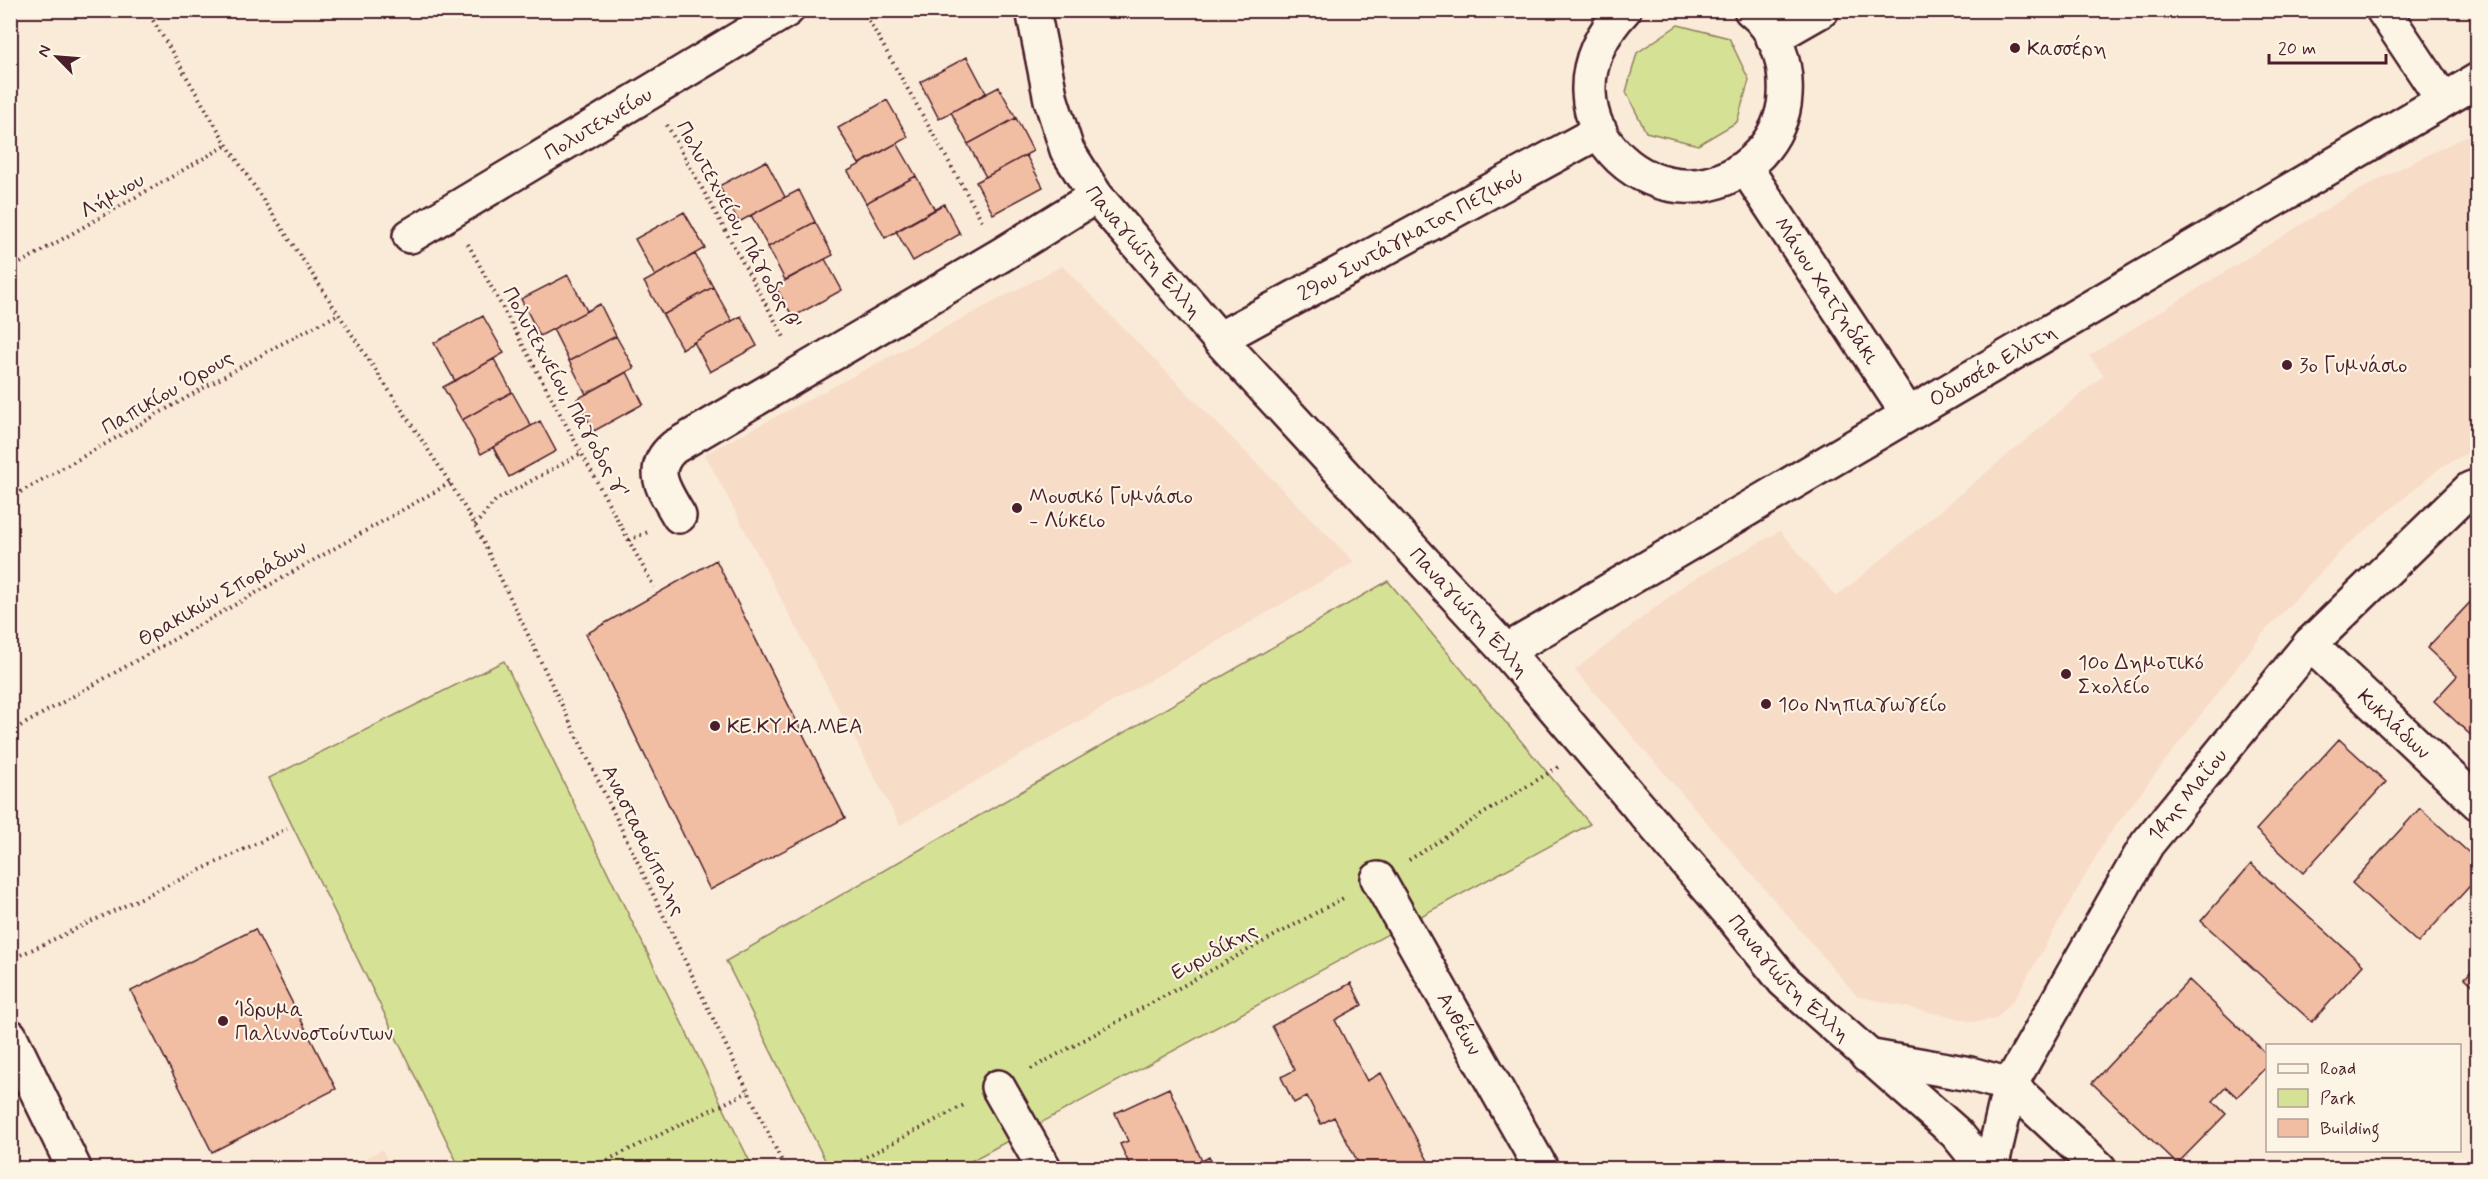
<svg xmlns="http://www.w3.org/2000/svg" width="2488" height="1179" font-family="Mynerve,sans-serif">
<rect width="100%" height="100%" fill="#faead8"/>
<filter id="ink" filterUnits="userSpaceOnUse"><feTurbulence type="fractalNoise" baseFrequency=".0167" numOctaves="2"/><feDisplacementMap in="SourceGraphic" scale="12" xChannelSelector="R" yChannelSelector="G"/><feConvolveMatrix kernelMatrix="1 2 1 2 8 2 1 2 1" color-interpolation-filters="sRGB"/></filter>
<g filter="url(#ink)">
<path fill="#f7dcc8" d="M2477,131V448L2441,467L2343,549L2264,632L2107,837L2016,997L1996,1019L1974,1022L1857,996L1575,670L1687,583L1780,531L1836,597L2104,375L2089,356L2341,200L2397,170Z
M1062,266L1354,562L900,825L705,454Z
M382,1150L391,1168H347Z"/>
<path fill="#d5e295" stroke="#908060" stroke-width="1.5" d="M1678,25L1729,38L1749,80L1737,122L1698,145L1646,132L1626,92L1637,53Z
M1388,581L1590,824L958,1168H829L726,961Z
M504,661L753,1168H460L269,778Z"/>
<path fill="#f1bda3" stroke="#4a1f2b" stroke-width="1.5" d="M967,57L986,93L939,119L920,82Z
M999,87L1016,118L968,144L951,112Z
M887,100L908,137L859,164L838,128Z
M1016,118L1033,151L986,177L968,144Z
M897,143L916,176L866,203L848,171Z
M1026,155L1043,187L993,214L976,182Z
M766,161L785,197L739,222L719,186Z
M916,176L935,210L885,238L866,203Z
M799,190L815,222L768,247L751,215Z
M944,204L960,234L913,261L896,231Z
M684,212L705,248L655,276L635,239Z
M815,222L833,255L785,280L768,247Z
M695,254L713,287L663,315L644,282Z
M825,259L842,290L793,317L775,286Z
M568,275L587,311L540,336L521,299Z
M713,287L732,321L682,349L663,315Z
M600,304L616,336L569,361L553,329Z
M483,316L504,353L455,381L434,343Z
M741,316L757,346L710,372L694,342Z
M616,336L634,368L586,394L569,361Z
M494,359L512,392L462,420L443,387Z
M627,372L643,404L594,431L577,399Z
M512,392L531,426L481,454L462,420Z
M540,421L556,451L509,477L493,447Z
M716,560L845,818L710,890L586,634Z
M2478,594V742L2434,701L2457,676L2427,648Z
M2339,739L2386,782L2303,873L2256,830Z
M2420,808L2478,861V877L2418,943L2352,883Z
M2251,864L2363,965L2312,1022L2201,921Z
M255,929L336,1089L212,1152L131,991Z
M2478,964V990L2465,978Z
M2189,980L2268,1055V1065L2237,1097L2226,1087L2213,1101L2226,1114L2177,1164L2092,1083Z
M1351,983L1362,1005L1335,1020L1367,1081L1381,1073L1432,1168H1361L1334,1117L1321,1124L1307,1096L1294,1103L1281,1077L1295,1070L1272,1026Z
M1169,1088L1202,1161L1209,1157L1215,1168H1131L1120,1144L1128,1141L1115,1113Z
M1865,1163L1868,1168H1854Z"/>
<g fill="none" stroke-linecap="round" stroke-linejoin="round">
<g stroke="#4a1f2b" stroke-width="38">
<g id="minor">
<path id="s1" d="M1033,10L1051,100L1067,150L1096,196L1219,339L1506,651L1727,910L1784,981L1956,1133L1969,1149L1980,1168"/>
<path d="M1624,10C1520,120 1672,248 1760,153C1774,138 1784,117 1785,96C1787,64 1777,30 1751,10"/>
<path d="M2383,10L2443,100"/>
<path d="M1773,38L1822,10"/>
<path id="s2" d="M1745,167L1908,414"/>
<path id="s3" d="M410,236L787,10"/>
<path id="s4" d="M1219,339L1600,131"/>
<path d="M679,516C665,491 647,470 674,447L1001,255L1096,196"/>
<path id="s5" d="M2310,644L2478,803"/>
<path id="s6" d="M1506,651L2478,80"/>
<path id="s7" d="M1378,879L1541,1168"/>
<path d="M1867,1056L1970,1074L2010,1085L2099,1168"/>
<path d="M998,1087L1044,1168"/>
<path id="s8" d="M1991,1168L2010,1085L2147,844L2310,644L2470,489L2478,486"/>
</g>
</g>
<g stroke="#4a1f2b" stroke-width="38">
<path id="major" d="M10,1036L74,1168"/>
</g>
<path stroke="#4a1f2b" stroke-width="4" stroke-dasharray="1.5 4.5" stroke-linecap="butt" d="M147,10L227,145L450,483L475,525L785,1168
M863,10L984,224
M667,125L785,339
M468,244L654,587
M10,269L227,145
M10,498L281,344L339,314
M475,525L496,500L582,453
M629,540L648,532
M10,732L450,483
M1409,860L1558,767
M10,960L287,829
M10,990L16,1002
M1031,1069L1345,897
M591,1168L748,1092
M845,1168L966,1104"/>
<use href="#minor" stroke="#fcf5e5" stroke-width="33"/>
<use href="#major" stroke="#fcf5e5" stroke-width="33"/>
</g>
</g>
<g fill="#4a1f2b" stroke="#fcf5e5" stroke-width="2">
<circle cx="2015" cy="48" r="6"/>
<circle cx="2287" cy="365" r="6"/>
<circle cx="1017" cy="508" r="6"/>
<circle cx="2066" cy="674" r="6"/>
<circle cx="1766" cy="704" r="6"/>
<circle cx="715" cy="726" r="6"/>
<circle cx="223" cy="1021" r="6"/>
</g>
<g text-anchor="middle" stroke-width="4.5" stroke-linejoin="round" paint-order="stroke">
<g font-size="21" fill="#4a1f2b" stroke="#fcf5e5" text-anchor="start">
<text x="2027" y="55">Κασσέρη</text>
<text x="2299" y="372">3ο Γυμνάσιο</text>
<text x="1029" y="503">Μουσικό Γυμνάσιο<tspan x="1029" dy="24">- Λύκειο</tspan></text>
<text x="2078" y="669">10ο Δημοτικό<tspan x="2078" dy="24">Σχολείο</tspan></text>
<text x="1778" y="711">10ο Νηπιαγωγείο</text>
<text x="727" y="733">ΚΕ.ΚΥ.ΚΑ.ΜΕΑ</text>
<text x="235" y="1016">Ίδρυμα<tspan x="235" dy="24">Παλιννοστούντων</tspan></text>
</g>
<g font-size="21" fill="#4a1f2b" stroke="#fcf5e5">
<text dy="7" stroke="none"><textPath href="#s3" startOffset="219">Πολυτεχνείου</textPath></text>
<text transform="translate(112 195) rotate(-30)" y="7">Λήμνου</text>
<text transform="translate(739 225) rotate(61)" y="7">Πολυτεχνείου, Πάγοδος β'</text>
<text dy="7" stroke="none"><textPath href="#s4" startOffset="218">29ου Συντάγματος Πεζικού</textPath></text>
<text dy="7" stroke="none"><textPath href="#s1" startOffset="272">Παναγιώτη Έλλη</textPath></text>
<text dy="7" stroke="none"><textPath href="#s2" startOffset="148">Μάνου Χατζηδάκι</textPath></text>
<text dy="7" stroke="none"><textPath href="#s6" startOffset="564">Οδυσσέα Ελύτη</textPath></text>
<text transform="translate(167 392) rotate(-30)" y="7">Παπικίου Όρους</text>
<text transform="translate(566 392) rotate(61)" y="7">Πολυτεχνείου, Πάγοδος γ'</text>
<text transform="translate(222 593) rotate(-30)" y="7">Θρακικών Σποράδων</text>
<text dy="7" stroke="none"><textPath href="#s1" startOffset="758">Παναγιώτη Έλλη</textPath></text>
<text dy="7" stroke="none"><textPath href="#s5" startOffset="116">Κυκλάδων</textPath></text>
<text dy="7" stroke="none"><textPath href="#s8" startOffset="426">14ης Μαΐου</textPath></text>
<text transform="translate(644 840) rotate(64)" y="7">Αναστασιούπολης</text>
<text transform="translate(1214 951) rotate(-29)" y="7">Ευρυδίκης</text>
<text dy="7" stroke="none"><textPath href="#s1" startOffset="1244">Παναγιώτη Έλλη</textPath></text>
<text dy="7" stroke="none"><textPath href="#s7" startOffset="166">Ανθέων</textPath></text>
</g>
</g>
<rect width="2488" height="1179" fill="none" stroke="#fcf5e5" stroke-width="36"/>
<rect x="18" y="18" width="2452" height="1143" fill="none" stroke="#4a1f2b" stroke-width="2" filter="url(#ink)"/>
<rect x="2266" y="1044" width="195" height="108" fill="#fcf5e5" stroke="#b59f9b" stroke-width="1.5"/>
<rect x="2278" y="1064" width="30" height="9" fill="#fcf5e5" stroke="#b59f9b" stroke-width="1.5"/>
<text x="2320" y="1074" font-size="18" fill="#4a1f2b">Road</text>
<rect x="2278" y="1089" width="30" height="18" fill="#d5e295" stroke="#b59f9b" stroke-width="1.5"/>
<text x="2320" y="1104" font-size="18" fill="#4a1f2b">Park</text>
<rect x="2278" y="1119" width="30" height="18" fill="#f1bda3" stroke="#b59f9b" stroke-width="1.5"/>
<text x="2320" y="1134" font-size="18" fill="#4a1f2b">Building</text>
<g transform="translate(57 57) rotate(295)" stroke="#fcf5e5" stroke-width="4.5" paint-order="stroke">
<path d="M0-4.5L10 22L0 15L-10 22Z" fill="#4a1f2b"/>
<text y="-9" font-size="16" font-weight="bold" text-anchor="middle" fill="#4a1f2b">N</text>
</g>
<path d="M2269 54v9h117v-9" fill="none" stroke="#4a1f2b" stroke-width="3"/>
<text x="2278" y="54" font-size="18" fill="#4a1f2b" stroke="#fcf5e5" stroke-width="4.5" paint-order="stroke">20 m</text>
</svg>
